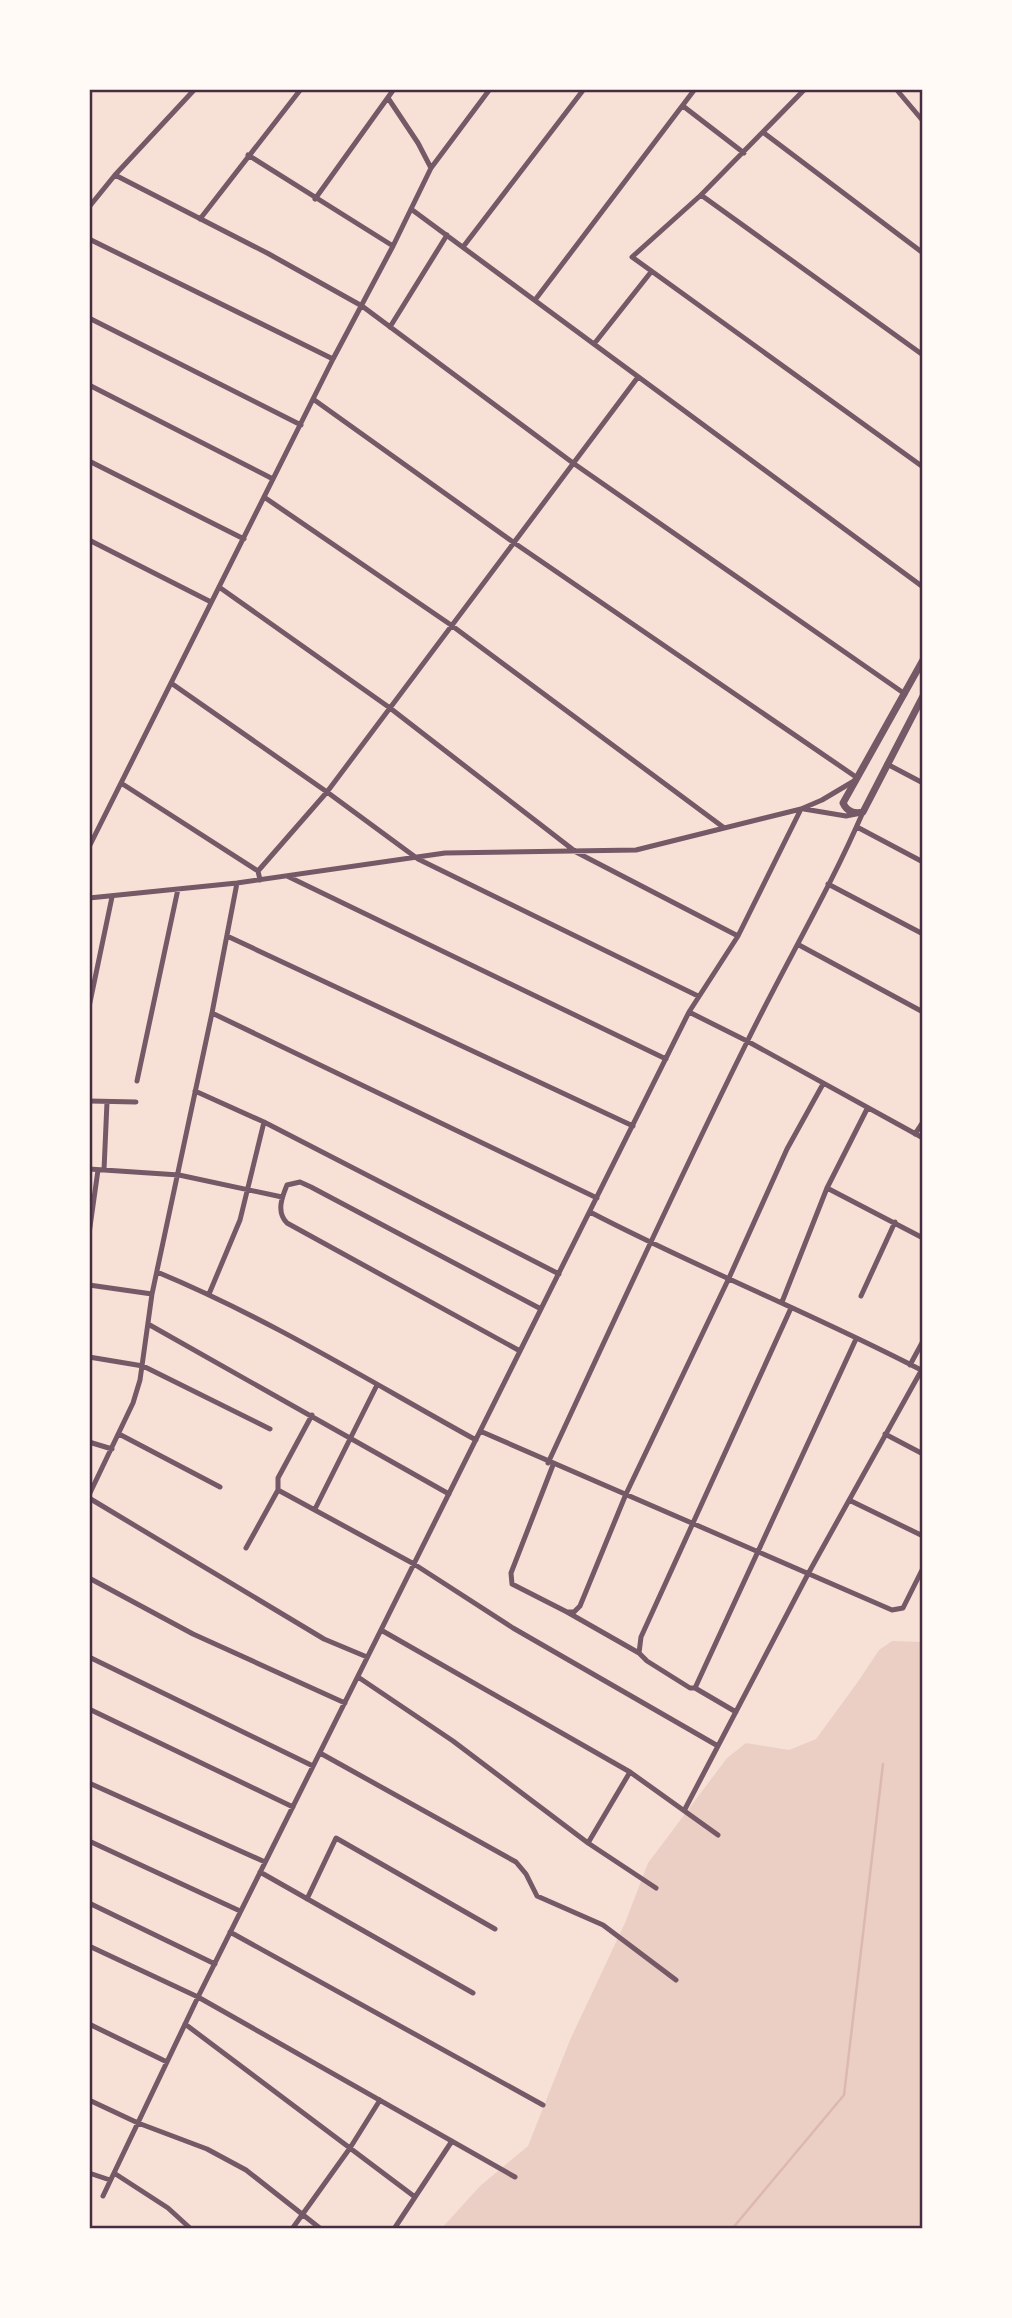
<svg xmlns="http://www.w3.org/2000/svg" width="1012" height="2318" font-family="Cabin,sans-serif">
<rect width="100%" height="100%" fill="#f7e1d7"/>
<path fill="#ebcfc5" d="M892,1641L923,1642V2229H441L480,2186L528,2146L570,2040L625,1923L648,1863L727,1758L746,1743L789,1750L816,1739L857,1683L879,1650Z"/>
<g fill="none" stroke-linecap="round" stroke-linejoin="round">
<path stroke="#dcb8b0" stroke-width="2.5" d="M732,2229L844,2095L883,1764"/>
<path stroke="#755966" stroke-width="5" d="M805,89L701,195L632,257L923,467
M896,89L923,121
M388,98L418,143L431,168
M683,106L744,153
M764,133L923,253
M248,155L393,246
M115,175L269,254L362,306L573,463L905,694
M701,195L923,355
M315,199L394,89
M89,207L115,175L195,89
M411,209L923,587
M200,219L301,89
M89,239L333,359
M463,247L584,89
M535,300L695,89
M89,318L301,425
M390,327L447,235
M594,344L651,272
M89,385L273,479
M313,399L513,542L856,777
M89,461L244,539
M264,497L451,625L723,827
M89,540L211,602
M219,587L390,708L576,852L738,936
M171,683L327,792L418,859L698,996
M887,764L923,783
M121,783L258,871L260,880
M804,809L846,816L856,814
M857,827L923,862
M89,847L333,359L393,246L431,168L490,89
M258,871L327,792L638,377
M287,876L666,1059
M828,884L923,934
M89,898L237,883L445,853L636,850L801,809L822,800L854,781
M227,936L633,1126
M799,945L923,1012
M89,1007L112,897
M689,1012L747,1041L923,1138
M212,1013L597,1198
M137,1081L178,889
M195,1091L264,1122L559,1274
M89,1101L136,1102
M915,1134L923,1122
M89,1169L179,1175L282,1197
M104,1170L107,1102
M827,1188L923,1238
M590,1212C699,1269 814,1314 923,1371
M89,1234L98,1170
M157,1272C268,1318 371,1382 476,1440
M89,1285L152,1294
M209,1294L240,1220L264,1122
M861,1296L895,1222
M782,1302L827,1188L867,1109
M148,1324L449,1494
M520,1351L287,1223C276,1212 282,1197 287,1185L300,1182L311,1187L541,1309
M89,1357L143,1366L270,1429
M910,1365L923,1341
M312,1415L278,1478V1490L414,1564L513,1628L718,1746
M480,1431L892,1610L903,1608L923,1568
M119,1434L220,1487
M885,1434L923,1454
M89,1442L112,1449
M548,1463C613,1323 677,1183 746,1044C784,966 829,891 863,812
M553,1465L511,1573L512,1584L567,1612L639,1653L647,1661L690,1688H695L736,1712
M89,1495L133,1403L140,1380L152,1294L212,1013L237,883
M89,1498L324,1639L367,1657
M849,1500L923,1536
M315,1509L377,1385
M246,1548L278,1490
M89,1578L193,1634L345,1703
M567,1612H574L580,1606L626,1494L729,1278L787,1149L823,1084
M381,1630L630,1772L718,1835
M639,1653L641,1637L791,1308
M89,1657L313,1766
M358,1677L453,1741L588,1843L656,1888
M695,1688L856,1339
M89,1709L293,1807
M320,1753L516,1862L526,1874L537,1896L603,1925L676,1980
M89,1783L265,1862
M685,1809L808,1574L921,1371
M89,1841L240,1911
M588,1843L630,1772
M260,1872L473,1993
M307,1899L336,1838L495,1929
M89,1903L215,1964
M230,1932L543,2105
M89,1946L198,1997L515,2177
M89,2024L167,2062
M185,2024L415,2197
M89,2100L138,2123L207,2149L246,2170L321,2229
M89,2173L110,2180
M114,2173L168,2208L191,2229
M103,2196L198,1997L689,1012L738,936L801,809
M292,2229L350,2148L380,2100
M394,2229L452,2141"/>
<path stroke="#755966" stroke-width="7" d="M923,660L843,803C847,812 855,814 863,812L923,696"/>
</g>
<rect width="1012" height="2318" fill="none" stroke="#fffaf5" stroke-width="182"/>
<rect x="91" y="91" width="830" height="2136" fill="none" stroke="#4a2c40" stroke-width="2.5"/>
</svg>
